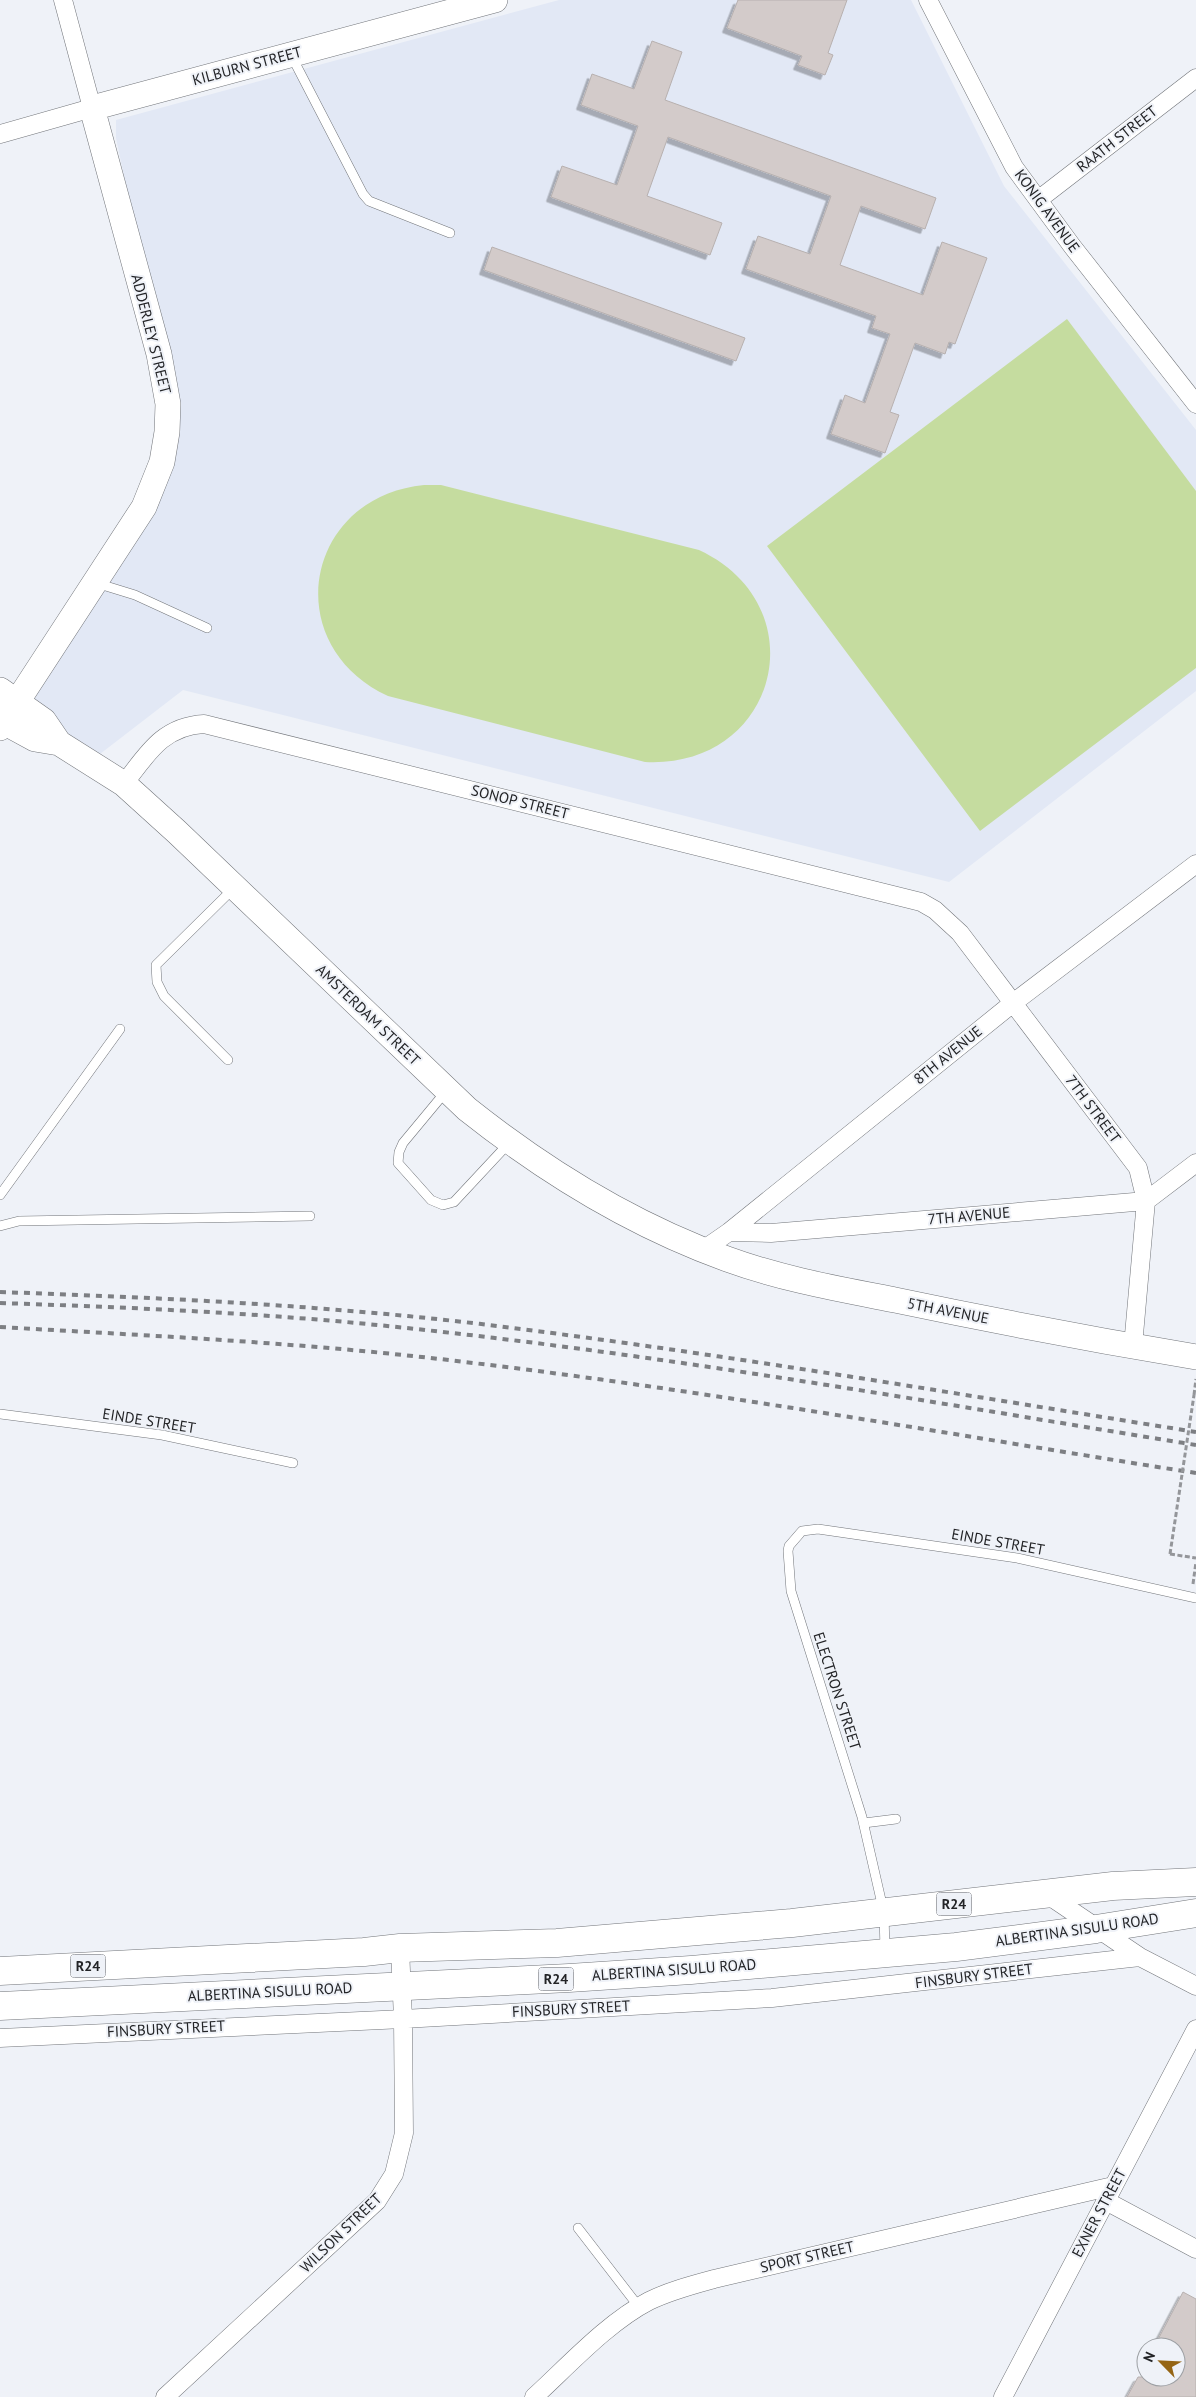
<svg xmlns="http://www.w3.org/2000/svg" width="1196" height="2397" font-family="'PT Sans',sans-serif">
<defs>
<filter id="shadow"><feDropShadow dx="-4.5" dy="4.5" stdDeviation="0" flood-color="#0004"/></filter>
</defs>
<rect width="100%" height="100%" fill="#eff2f8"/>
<path fill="#e2e8f5" d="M559,0H911L1004,186L1196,430V691L949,882L183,690L100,754L23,712L178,433L116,138V120Z"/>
<path fill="#c5dc9f" d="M1067,319L1196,491V668L980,831L767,546Z
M424,485H441L699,550C819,606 778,769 645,762L388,696C278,645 304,497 424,485Z"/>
<path fill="#d3cbca" stroke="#b7b0af" filter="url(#shadow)" d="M738,0H847L828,53L833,55L825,75L798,65L802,56L727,28Z
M652,41L682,52L665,100L936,198L925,229L861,206L840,265L923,295L942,242L987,258L955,344L949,342L945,354L915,343L890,412L899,415L885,453L831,434L845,395L865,403L890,334L872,328L876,316L746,269L758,236L810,254L831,196L668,137L647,196L722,223L710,255L551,197L562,166L617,185L638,126L581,105L592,74L634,89Z
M492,247L745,338L736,361L484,270Z
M1183,2292L1196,2299V2397H1127L1138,2377H1176V2347H1154Z"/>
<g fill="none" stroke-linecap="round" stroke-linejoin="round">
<g stroke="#72757a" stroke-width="10">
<path id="lane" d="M292,57L363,194L369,201L450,233
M96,583L135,595L207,628
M228,1060L164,996L157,982L156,965L234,888
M447,1090L403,1143L399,1152L398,1163L431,1200L443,1205L454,1202L509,1143
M0,1195L120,1029
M0,1226L19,1221L310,1216
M0,1414L162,1435L293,1463
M864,1823L896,1819
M885,1951L884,1913L862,1817L791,1591L788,1551L789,1546L802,1531L818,1529L1017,1558L1196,1598
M578,2228L639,2307"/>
</g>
<g stroke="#72757a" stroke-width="19">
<path id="street" d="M928,0L1014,167L1072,246L1196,404
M0,134L92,108L63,0
M1038,200L1196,78
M124,784C147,754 163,726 204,724L921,902L935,910L960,933L1138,1168L1146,1201L1133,1346
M729,1232L771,1233L1146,1201L1196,1163
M703,1250L729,1232L1013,1003L1196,864
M1045,1893L1140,1957L1196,1986
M0,2038L403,2019L772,1998L1140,1957
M1106,2201L1196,2249
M165,2397L377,2201L394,2174L404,2133L403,2019L400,1948
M534,2397C568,2366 608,2322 649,2301C669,2291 692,2285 714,2279L1113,2186
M1003,2397L1196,2029"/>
</g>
<g stroke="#72757a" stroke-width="26">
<path id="secondary" d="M0,690L44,721L59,743
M0,720L35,739L59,743L124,784L177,832L467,1109C545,1171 633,1225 727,1259C782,1279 839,1289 895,1300C995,1321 1095,1340 1196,1357
M0,728L144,507L162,462L167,432L168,404L159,354L92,108L495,0"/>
</g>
<g stroke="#72757a" stroke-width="29">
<path id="primary" d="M0,1971L364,1952L400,1948L557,1943L792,1923L1113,1886L1196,1882
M0,2006L569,1978L691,1970L956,1947L1096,1929L1196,1913"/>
</g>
<path stroke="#94969a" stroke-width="3" stroke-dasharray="5 2.5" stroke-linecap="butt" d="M1194,1395L1196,1379
M1170,1554L1196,1558
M1193,1584L1196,1562"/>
<use href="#lane" stroke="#fff" stroke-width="9"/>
<use href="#street" stroke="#fff" stroke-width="18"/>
<use href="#secondary" stroke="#fff" stroke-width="25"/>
<use href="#primary" stroke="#fff" stroke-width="28"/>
<path stroke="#7d7f83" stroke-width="4" stroke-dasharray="6 6" stroke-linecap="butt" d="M0,1292C171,1298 343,1306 513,1328C742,1357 969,1396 1196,1432
M0,1303C119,1307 238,1312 357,1323C638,1350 917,1400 1196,1445
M0,1327C155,1336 311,1343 465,1362C710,1391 953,1435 1196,1473"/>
<path stroke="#94969a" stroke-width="3" stroke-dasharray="5 2.5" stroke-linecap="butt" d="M1170,1554L1194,1395"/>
</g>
<g text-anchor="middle" stroke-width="4" stroke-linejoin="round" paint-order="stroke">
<g fill="#eff2f8" stroke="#606266" stroke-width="1">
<rect x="936.5" y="1892.5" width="35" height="23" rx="4"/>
<rect x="70.5" y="1954.5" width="35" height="23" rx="4"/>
<rect x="538.5" y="1967.5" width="35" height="23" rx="4"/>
</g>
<g font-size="14" font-weight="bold" fill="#232427">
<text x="954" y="1909">R24</text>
<text x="88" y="1971">R24</text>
<text x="556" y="1984">R24</text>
</g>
<g font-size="15" fill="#232427" stroke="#eff2f8">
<text transform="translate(247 66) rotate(-15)" y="5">KILBURN STREET</text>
<text transform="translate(1117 139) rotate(-38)" y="5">RAATH STREET</text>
<text transform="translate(1047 211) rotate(54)" y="5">KONIG AVENUE</text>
<text transform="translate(151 334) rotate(76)" y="5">ADDERLEY STREET</text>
<text transform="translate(520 802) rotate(14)" y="5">SONOP STREET</text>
<text transform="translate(368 1015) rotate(44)" y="5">AMSTERDAM STREET</text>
<text transform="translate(948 1055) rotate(-39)" y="5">8TH AVENUE</text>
<text transform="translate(1093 1109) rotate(53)" y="5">7TH STREET</text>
<text transform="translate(969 1216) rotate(-5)" y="5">7TH AVENUE</text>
<text transform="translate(948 1311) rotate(11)" y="5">5TH AVENUE</text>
<text transform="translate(149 1421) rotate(9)" y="5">EINDE STREET</text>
<text transform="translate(998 1542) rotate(10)" y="5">EINDE STREET</text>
<text transform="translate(837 1691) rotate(72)" y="5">ELECTRON STREET</text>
<text transform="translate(1077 1930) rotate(-8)" y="5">ALBERTINA SISULU ROAD</text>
<text transform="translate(674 1970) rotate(-4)" y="5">ALBERTINA SISULU ROAD</text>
<text transform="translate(974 1976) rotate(-7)" y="5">FINSBURY STREET</text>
<text transform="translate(270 1992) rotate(-3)" y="5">ALBERTINA SISULU ROAD</text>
<text transform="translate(571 2009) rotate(-3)" y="5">FINSBURY STREET</text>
<text transform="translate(166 2029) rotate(-3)" y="5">FINSBURY STREET</text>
<text transform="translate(1099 2213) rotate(-62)" y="5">EXNER STREET</text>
<text transform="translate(341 2233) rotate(-44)" y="5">WILSON STREET</text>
<text transform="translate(807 2257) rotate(-13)" y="5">SPORT STREET</text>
</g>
</g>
<g transform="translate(1161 2362) rotate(294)"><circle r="24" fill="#eff2f8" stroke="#9da0a4"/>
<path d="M0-4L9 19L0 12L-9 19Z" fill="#956515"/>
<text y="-8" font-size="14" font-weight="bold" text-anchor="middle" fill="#232427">N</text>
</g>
</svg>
